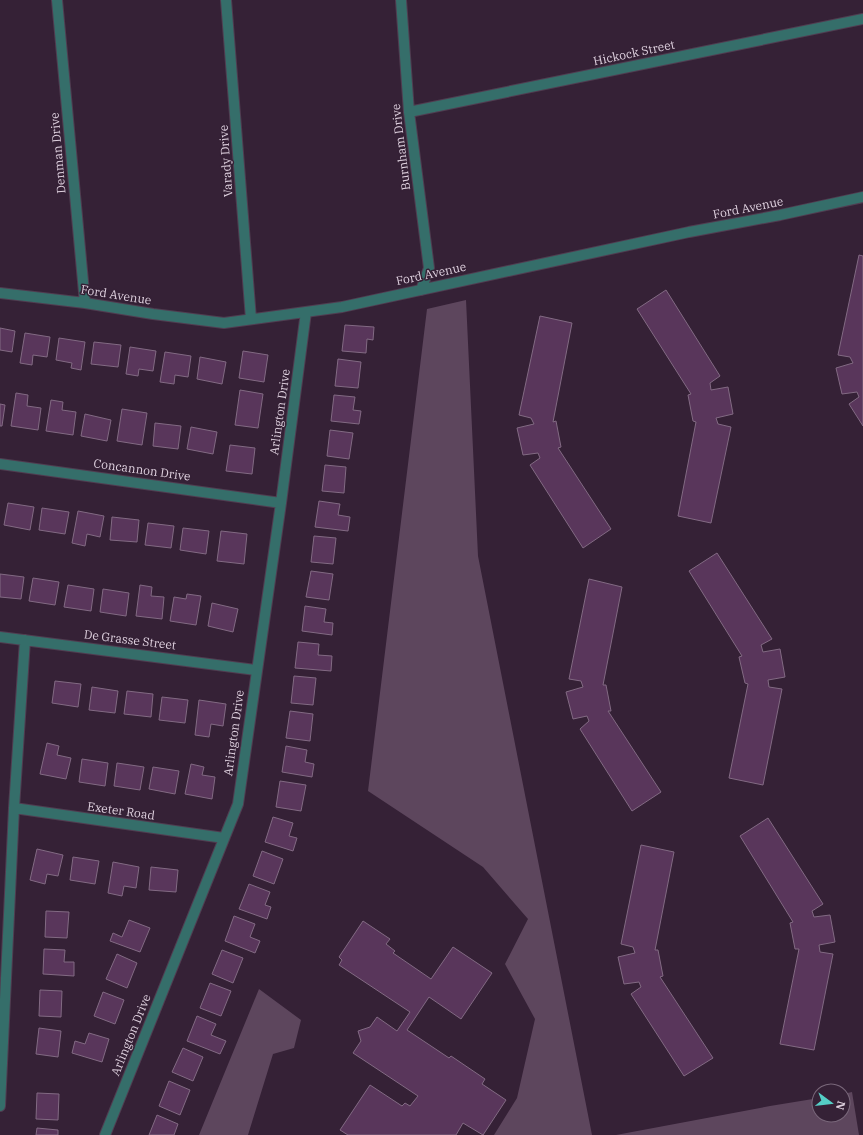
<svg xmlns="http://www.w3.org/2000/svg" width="863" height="1135" font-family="'IBM Plex Serif',serif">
<rect width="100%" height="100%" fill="#352136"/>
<path fill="#5d465d" d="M466,300L478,556L592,1135H494L517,1098L535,1019L505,964L528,919L483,867L368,791L427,309Z
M259,989L301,1020L294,1048L273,1054L248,1135H199Z
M852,1092L859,1135H616L770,1106L819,1098V1115H843V1094Z"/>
<path fill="#59365b" stroke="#826a83" d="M859,255L863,256V426L849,404L859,397L857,392L842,394L836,368L853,363L850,357L838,355Z
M666,290L720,376L710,383L711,390L728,387L733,414L716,418L718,424L731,427L711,523L678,516L696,422L693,421L688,395L691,394L637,309Z
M540,316L572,323L553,422L556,421L561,447L558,448L611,529L583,548L530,465L540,458L538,453L523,455L517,428L534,424L531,418L519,415Z
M345,325L374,327L373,340L367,339L366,353L342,351Z
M0,328L15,331L12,352L0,350Z
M25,333L50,337L47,357L33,355L32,365L20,363Z
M59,338L85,342L81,370L71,368L72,363L56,360Z
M94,342L121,345L118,367L91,364Z
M130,347L156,351L153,371L139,369L138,376L126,374Z
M243,351L268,355L264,382L239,378Z
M165,352L191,356L188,377L175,375L174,384L160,382Z
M200,357L226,362L222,384L197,379Z
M338,359L361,362L358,388L335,386Z
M240,390L263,394L258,428L235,425Z
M16,393L28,395L27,406L41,408L38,430L11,426Z
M334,395L355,397L353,410L361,411L359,424L331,421Z
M51,400L63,402L62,410L76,412L73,435L46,431Z
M0,404L5,405L2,426H0Z
M122,409L147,413L142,445L117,441Z
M85,414L111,420L107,441L81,436Z
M155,423L181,426L178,449L153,446Z
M191,427L217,432L213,454L187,449Z
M330,430L353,433L349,459L327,456Z
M230,445L255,448L252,474L226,471Z
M325,465L346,467L344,493L322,491Z
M319,501L340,504L338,515L350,517L348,531L315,527Z
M8,503L34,507L30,530L4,525Z
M42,508L69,512L65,534L39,530Z
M78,511L104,516L100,537L87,534L85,546L72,543Z
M112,517L139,520L137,542L110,540Z
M148,523L174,526L171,548L145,545Z
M183,528L209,531L206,554L180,550Z
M221,531L247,534L244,564L217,561Z
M314,536L336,538L333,564L311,562Z
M717,553L772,639L761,645L763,652L780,649L785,677L768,680L769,687L782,689L763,785L729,778L748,684L745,683L739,657L742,656L689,571Z
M311,571L333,574L329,600L306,597Z
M0,574L24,577L21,599L0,597Z
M33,578L59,582L55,605L29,601Z
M589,579L622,587L603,685H606L611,711H608L661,792L632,811L580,729L589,721L587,716L573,719L566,692L583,687L581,681L569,679Z
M68,585L94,589L91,611L64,607Z
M140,585L152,587L151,596L164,597L162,619L136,616Z
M103,589L129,593L126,616L100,612Z
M187,594L201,596L196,625L170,621L174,597L186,599Z
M212,603L238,609L233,632L208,626Z
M305,606L326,609L324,622L333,623L332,635L302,631Z
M298,642L319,644L318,655L332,656L331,671L295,668Z
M294,676L316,678L313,705L291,703Z
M55,681L81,684L78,707L52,703Z
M92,687L118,691L115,713L89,710Z
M127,691L153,694L151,717L124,714Z
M162,697L188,700L185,723L159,720Z
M199,700L226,704L223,726L211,724L209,737L195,735Z
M290,711L313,714L310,741L286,738Z
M47,743L59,746L57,755L71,758L66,779L40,774Z
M286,746L307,750L305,762L314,764L312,777L282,772Z
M82,759L108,763L105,786L79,782Z
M117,763L144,767L140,790L114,786Z
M191,764L204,767L202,775L215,777L212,799L185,794Z
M153,767L179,771L175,794L149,789Z
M280,781L306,785L301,811L276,807Z
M273,817L293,823L289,836L297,838L293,851L265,842Z
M768,818L823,904L812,911L814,917L830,915L835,942L819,945L820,952L833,954L814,1050L780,1044L799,949H795L790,923L793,922L740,836Z
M641,845L674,852L655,950H658L663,976L660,977L713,1058L684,1076L631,994L641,987L639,982L624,984L618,957L635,953L633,947L621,944Z
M37,849L63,855L58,876L47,874L45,884L30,880Z
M262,851L283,859L274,884L253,876Z
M73,857L99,861L95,884L70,880Z
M113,862L139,867L136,888L124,886L122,896L108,893Z
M151,867L178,870L176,892L149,890Z
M249,884L270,892L265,905L271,907L267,919L239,909Z
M46,911L69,912L67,938L45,937Z
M234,916L255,924L250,937L260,941L255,953L225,941Z
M129,920L150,928L140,952L110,941L113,933L122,937Z
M363,921L390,939L386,944L395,951L393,953L431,979L453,947L492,973L461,1019L429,997L407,1030L449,1058L451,1056L485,1079L482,1084L506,1100L483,1135L463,1123L456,1135H348L340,1130L370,1085L402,1106L405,1103L410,1106L418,1096L353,1053L361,1041L358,1031L370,1027L377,1017L397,1031L410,1012L339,965L342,960L339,957Z
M44,949L65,950L64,962H74V976L43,974Z
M222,950L243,958L233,983L212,974Z
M117,954L137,963L127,988L106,979Z
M210,983L231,991L221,1016L200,1008Z
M40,990L62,991L61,1017L39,1016Z
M103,992L124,1000L115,1024L94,1016Z
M197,1016L216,1024L211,1035L226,1041L220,1054L187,1041Z
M39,1028L61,1031L58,1057L36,1054Z
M89,1033L109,1039L102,1062L72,1053L75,1041L85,1044Z
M183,1048L203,1057L193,1081L172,1072Z
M169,1081L190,1090L180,1115L159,1106Z
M37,1093L59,1094L58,1120L36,1119Z
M157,1115L178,1124L174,1135H149Z
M37,1128L58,1130V1135H36Z"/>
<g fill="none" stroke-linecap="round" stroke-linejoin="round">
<g stroke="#503d51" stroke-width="12">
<path id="minor" d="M57,0L85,303
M226,0L251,319
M401,0L409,112L429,268L421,290
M409,112L863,19
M0,293L85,303L153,314L224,323L342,307L689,232L780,215L863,197
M0,464L281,503
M0,637L256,670
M14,808L224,838
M0,1106L14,808L25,640
M105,1135L238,804L281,503L306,312"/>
</g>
<use href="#minor" stroke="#356e6a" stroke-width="10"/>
</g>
<g text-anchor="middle" stroke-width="3" stroke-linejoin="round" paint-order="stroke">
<g font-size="12" fill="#dfd1df" stroke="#352136">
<text transform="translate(634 53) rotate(-12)" y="4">Hickock Street</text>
<text transform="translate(401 147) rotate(-97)" y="4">Burnham Drive</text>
<text transform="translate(58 153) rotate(-95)" y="4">Denman Drive</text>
<text transform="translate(226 161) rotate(-94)" y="4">Varady Drive</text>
<text transform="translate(748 208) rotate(-11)" y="4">Ford Avenue</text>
<text transform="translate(431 274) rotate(-12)" y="4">Ford Avenue</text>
<text transform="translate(116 295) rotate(9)" y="4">Ford Avenue</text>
<text transform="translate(280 412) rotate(-82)" y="4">Arlington Drive</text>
<text transform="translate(142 470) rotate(8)" y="4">Concannon Drive</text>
<text transform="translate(130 640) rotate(7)" y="4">De Grasse Street</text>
<text transform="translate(234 733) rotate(-82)" y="4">Arlington Drive</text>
<text transform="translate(121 811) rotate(8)" y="4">Exeter Road</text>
<text transform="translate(131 1035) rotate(-68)" y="4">Arlington Drive</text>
</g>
</g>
<g transform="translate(831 1103) rotate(105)"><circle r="19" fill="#352136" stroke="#79677a"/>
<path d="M0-3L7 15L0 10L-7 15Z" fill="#55cec6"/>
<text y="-6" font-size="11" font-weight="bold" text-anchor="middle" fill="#dfd1df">N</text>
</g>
</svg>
